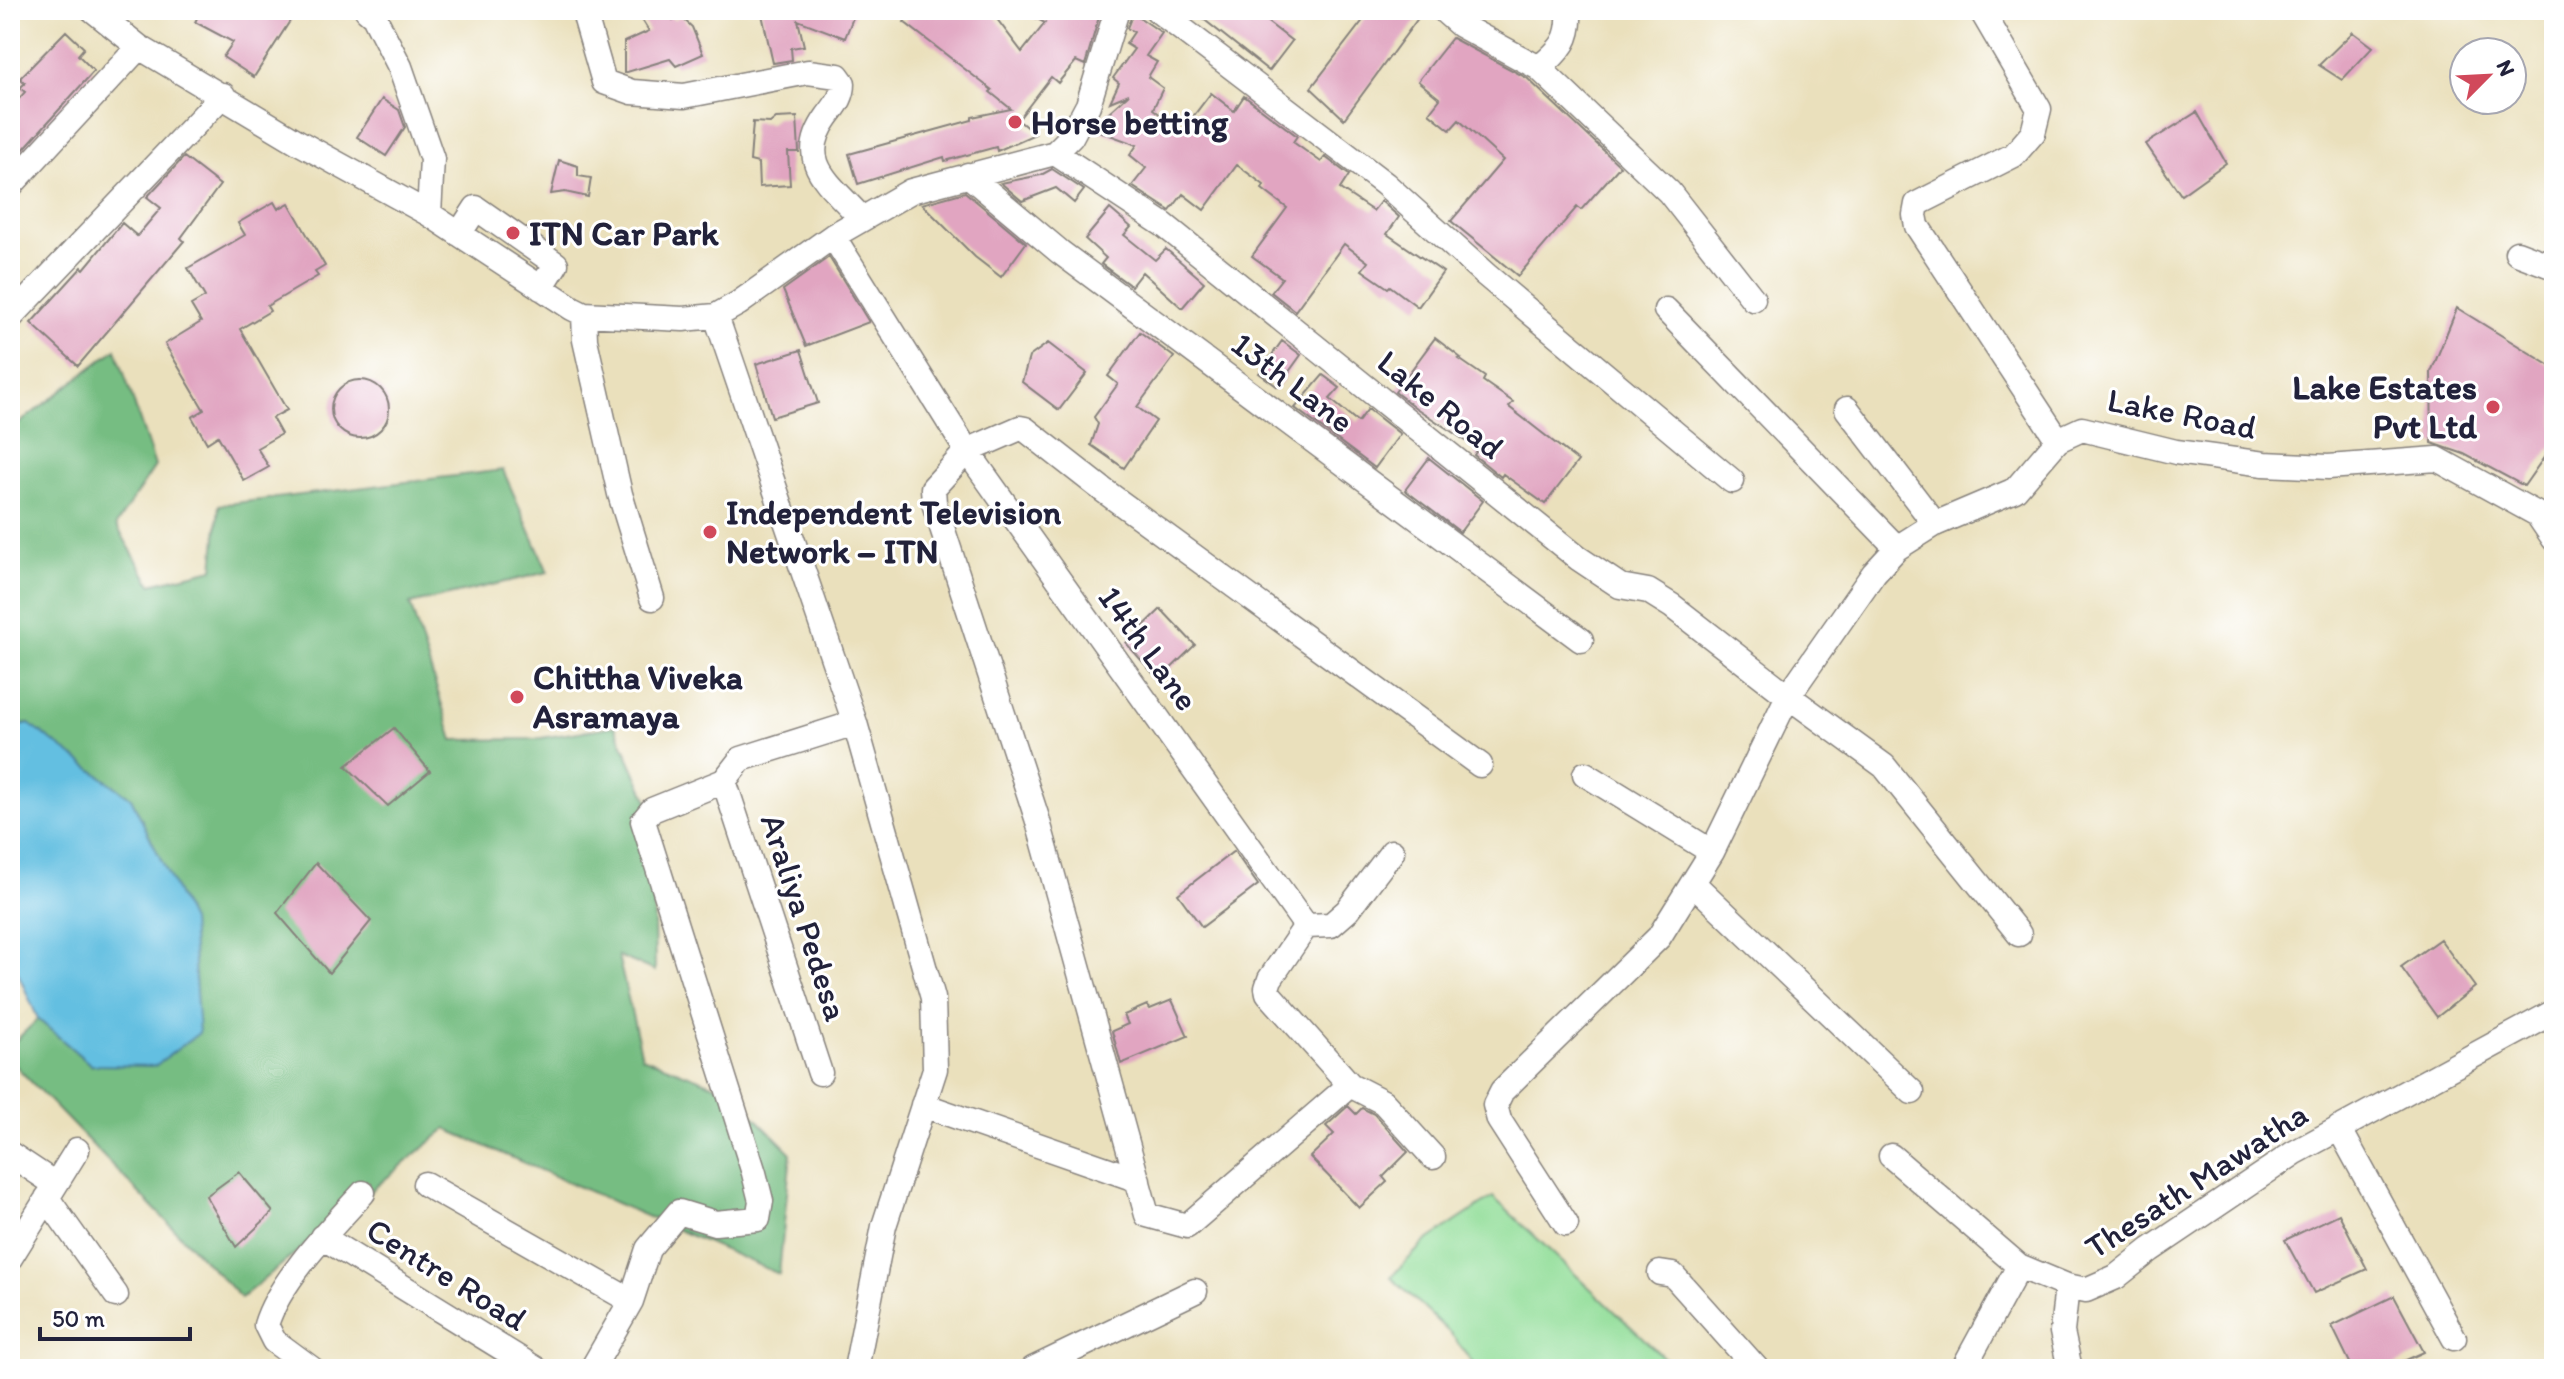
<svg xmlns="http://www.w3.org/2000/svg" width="2564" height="1379" font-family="Itim,sans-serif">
<rect width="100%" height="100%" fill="#fff"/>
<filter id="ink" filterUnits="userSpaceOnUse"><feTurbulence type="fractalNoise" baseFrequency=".0125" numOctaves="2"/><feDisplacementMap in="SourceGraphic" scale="16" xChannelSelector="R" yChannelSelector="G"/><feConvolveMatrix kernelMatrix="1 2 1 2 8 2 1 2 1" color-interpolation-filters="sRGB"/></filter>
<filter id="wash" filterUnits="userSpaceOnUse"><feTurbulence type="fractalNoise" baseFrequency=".006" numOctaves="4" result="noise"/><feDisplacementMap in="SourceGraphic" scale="32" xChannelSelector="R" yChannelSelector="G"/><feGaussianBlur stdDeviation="1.8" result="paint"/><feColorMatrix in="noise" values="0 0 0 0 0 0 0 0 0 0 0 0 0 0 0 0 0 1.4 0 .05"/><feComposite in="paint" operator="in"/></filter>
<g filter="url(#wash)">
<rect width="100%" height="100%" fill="#eae0bc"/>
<path fill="#93de9a" stroke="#5a806a" stroke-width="2" d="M1493,1197L1676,1369H1477L1452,1335L1391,1277L1425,1242Z"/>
<path fill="#76bd82" stroke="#4c705e" stroke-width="2" d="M116,349L155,466L116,525L151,584L213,569L219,505L503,470L548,572L410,604L453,740L535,739L615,726L652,810L655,971L618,956L642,1057L728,1090L791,1153L779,1274L446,1129L241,1298L10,1060V1046L38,1019L91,1065L29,724L10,727V426L17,425Z"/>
<path fill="#64bfe1" stroke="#43708e" stroke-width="2" d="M29,724L131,798L191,921L199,1033L155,1066L91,1065L38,1019L10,955V728Z"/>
<g id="blocks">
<path fill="#e1a5c1" d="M201,10H297L254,77L223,57L233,42L195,22Z
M636,10H667L673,20L680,16L692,27L703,54L676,66L670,59L624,73V42L649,31Z
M761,10H856L845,38L798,20L804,46L791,48L792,60L773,63Z
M914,10H990L1022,52L1045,23L1021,10H1101L1085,65L1076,61L1058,83L1051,77L1018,120L1035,134L997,151L996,147L945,161L944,157L858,184L849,154L972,120V117L1011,109L990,92L992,90L904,22Z
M1192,10H1252L1292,41L1269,71Z
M1371,10H1424L1344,119L1311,88Z
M1133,13L1162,33L1146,56L1157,62L1148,77L1163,88L1153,109L1182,131L1211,93L1234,111L1244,96L1297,136L1293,142L1321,162L1325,157L1349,175L1340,189L1373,211L1381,201L1399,217L1387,234L1443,272L1418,307L1390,286L1388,288L1362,270L1368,262L1344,244L1295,311L1271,292L1282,278L1252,256L1287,208L1262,189L1264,185L1237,165L1204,210L1183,194L1170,211L1132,186L1146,168L1130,155L1137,145L1096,130L1100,120L1129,94L1110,102L1119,83L1113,78L1134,49L1126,44L1134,32L1127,28Z
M66,31L84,48L78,55L94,71L21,152L10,143V109L25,92L20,88L25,83L20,78Z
M2353,32L2373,47L2342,80L2319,65Z
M1452,38L1527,78L1620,166L1581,210L1577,207L1518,276L1451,221L1503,160L1459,120L1450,130L1429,113L1440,99L1418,81Z
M382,99L399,110L405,127L386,156L357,137Z
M2197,112L2226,163L2181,195L2146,144Z
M797,117L799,152H788L790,185L759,187L758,163L750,161L753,122L770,123L776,118Z
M184,157L220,185L181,238L184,241L78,366L31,323L82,267L84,269L122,223L137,236L161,208L147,197Z
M559,160L578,166V176L591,178L588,197L565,192L551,194Z
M1052,169L1084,190L1074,203L1056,188L1022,201L1001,183L1041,175Z
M965,192L1026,243L1001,277L975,257L922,204Z
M274,202L278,209L289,203L325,266L315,272L318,276L267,306L270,311L240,329L287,410L272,418L281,434L257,448L269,467L244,481L218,436L207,443L192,417L204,410L165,344L201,322L191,305L205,297L188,268L245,235L238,223Z
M1110,209L1131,227L1124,235L1155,260L1166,249L1204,282L1182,308L1142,272L1131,286L1101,264L1106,258L1085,239Z
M829,257L869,322L806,346L783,290Z
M2457,308L2554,368V443L2524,486L2464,454L2432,443L2431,372Z
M1140,332L1174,357L1137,407L1156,421L1124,468L1091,445L1098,424L1094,417L1118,384L1108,376Z
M1435,338L1461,358L1459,359L1485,377L1483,381L1513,402L1509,407L1578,461L1545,504L1503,474L1501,477L1474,455L1478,449L1416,408L1395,392Z
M1282,341L1301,355L1278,387L1259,373Z
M1048,343L1087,373L1059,410L1022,382L1029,357Z
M801,350L818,403L772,417L756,364Z
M1323,375L1340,388L1330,399L1358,422L1368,409L1400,434L1375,468L1295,408Z
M331 409a29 29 0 1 1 58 0a29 29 0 1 1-58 0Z
M1429,458L1483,501L1460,532L1405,490Z
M1161,609L1195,645L1159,680L1126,643Z
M394,728L430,771L388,806L346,766Z
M1234,851L1258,885L1202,927L1178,894Z
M316,863L371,921L329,973L277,913Z
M2440,939L2475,987L2437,1017L2401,967Z
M1172,1000L1188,1036L1121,1064L1112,1031L1128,1024L1124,1015L1147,1005L1150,1009Z
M1348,1106L1356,1114L1362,1108L1374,1114L1408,1152L1383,1177L1387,1182L1359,1208L1310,1157L1334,1134L1326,1126Z
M239,1172L273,1212L236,1247L206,1196Z
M2339,1214L2367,1269L2314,1293L2285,1240Z
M2394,1296L2424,1352L2386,1369H2353L2332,1326Z"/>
</g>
</g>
<g filter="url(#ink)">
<use href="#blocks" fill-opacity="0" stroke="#86817c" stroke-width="2"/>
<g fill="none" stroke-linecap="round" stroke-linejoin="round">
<g stroke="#86817c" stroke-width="27">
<path id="minor" d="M93,10L139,47L298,142L429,214L572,308L584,314L683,319L716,316L739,303L833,236L911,191L1055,153L1071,137L1088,105L1117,10
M367,10L374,16L400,67L432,159L429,214
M588,10L585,16L604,82L632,92L684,96L808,72L838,76L843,83C843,98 835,106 827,117C794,163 831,184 861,218
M1157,10L1385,184L1486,275L1732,481
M1443,10L1460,25L1539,68L1669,192L1753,299
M1981,10L2039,109L2033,133L2014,155L1917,204L1915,215L1917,226L2058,440
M1539,68C1561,49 1571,40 1569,10
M1055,153L1164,225L1578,558L1620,586L1648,591L1672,606L1788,696L1884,766L2019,934
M968,175L1060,252L1581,640
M10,186L139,47
M459,234L476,208L556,264L541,288
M833,236L967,451L1306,926L1270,979L1267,988L1268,993L1350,1085L1383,1102L1433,1157
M2517,253L2554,267
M1666,310L1897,548
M584,314L585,340L620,494L652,598
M716,316L855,723L933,998L935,1069L884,1226L856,1369
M10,318L223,95
M1847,409L1935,524
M1585,774L1712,852
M724,781L820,1073
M1694,884L1912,1092
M1306,926L1331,925L1347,911L1392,852
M1350,1085L1187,1226L1147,1215L1037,818L934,503L933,488L967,451L1020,428L1025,429L1103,490L1480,765
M923,1105L1138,1180
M2339,1128L2454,1338
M10,1154L55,1184
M1891,1156L2019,1266L2067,1286L2086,1290L2116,1277L2150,1250L2294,1153L2554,1012
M425,1184L631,1301
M47,1198L116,1295
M1566,1224L1499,1120L1495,1105L1502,1091L1659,937L1712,852L1788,696L1874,573L1897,548L1935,524L2015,490L2058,440L2082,429L2176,452L2264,464L2328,467L2437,459L2537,514L2554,539
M322,1237L536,1369
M10,1258L77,1150
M1660,1273L1673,1275L1757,1369
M2067,1286L2062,1332L2070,1369
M312,1369L274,1341L266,1325C279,1281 332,1227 363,1193
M592,1369L631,1301L648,1249L679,1212L715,1223L758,1219L761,1201L754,1173L643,821L652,810L724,781L741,759L855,723
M1033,1369L1195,1291
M1963,1369L2019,1266"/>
</g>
<use href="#minor" stroke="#fff" stroke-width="24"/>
</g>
</g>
<g fill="#d1495b" stroke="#fff" stroke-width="3">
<circle cx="1015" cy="122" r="8"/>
<circle cx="513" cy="233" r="8"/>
<circle cx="2493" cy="407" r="8"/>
<circle cx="710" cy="532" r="8"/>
<circle cx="517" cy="697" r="8"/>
</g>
<g text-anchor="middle" stroke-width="6" stroke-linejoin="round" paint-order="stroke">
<g font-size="34" font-weight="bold" fill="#22223b" stroke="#fff" text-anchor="start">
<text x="1031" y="134">Horse betting</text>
<text x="529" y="245">ITN Car Park</text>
<text x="2477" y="399" text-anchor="end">Lake Estates<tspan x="2477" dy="39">Pvt Ltd</tspan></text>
<text x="726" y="524">Independent Television<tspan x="726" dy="39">Network – ITN</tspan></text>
<text x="533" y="689">Chittha Viveka<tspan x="533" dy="39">Asramaya</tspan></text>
</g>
<g font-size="34" fill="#22223b" stroke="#fff">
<text transform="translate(1293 382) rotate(37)" y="12">13th Lane</text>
<text transform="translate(1441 404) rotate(39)" y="12">Lake Road</text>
<text transform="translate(2182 413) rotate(11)" y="12">Lake Road</text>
<text transform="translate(1149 648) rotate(54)" y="12">14th Lane</text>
<text transform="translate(805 917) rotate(72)" y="12">Araliya Pedesa</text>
<text transform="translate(2196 1180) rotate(-33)" y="12">Thesath Mawatha</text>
<text transform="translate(447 1274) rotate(32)" y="12">Centre Road</text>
</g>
</g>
<rect width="2564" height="1379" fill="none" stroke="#fff" stroke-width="40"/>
<g transform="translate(2488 76) rotate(66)"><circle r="38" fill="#ffffff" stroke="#a7a7b1" stroke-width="2"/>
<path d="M0-6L14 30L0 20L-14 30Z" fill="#d1495b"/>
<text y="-12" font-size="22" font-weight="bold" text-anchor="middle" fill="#22223b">N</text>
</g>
<path d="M40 1327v12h150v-12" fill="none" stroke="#22223b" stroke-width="4"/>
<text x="52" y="1327" font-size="24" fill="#22223b" stroke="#ffffff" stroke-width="6" paint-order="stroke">50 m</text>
</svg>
